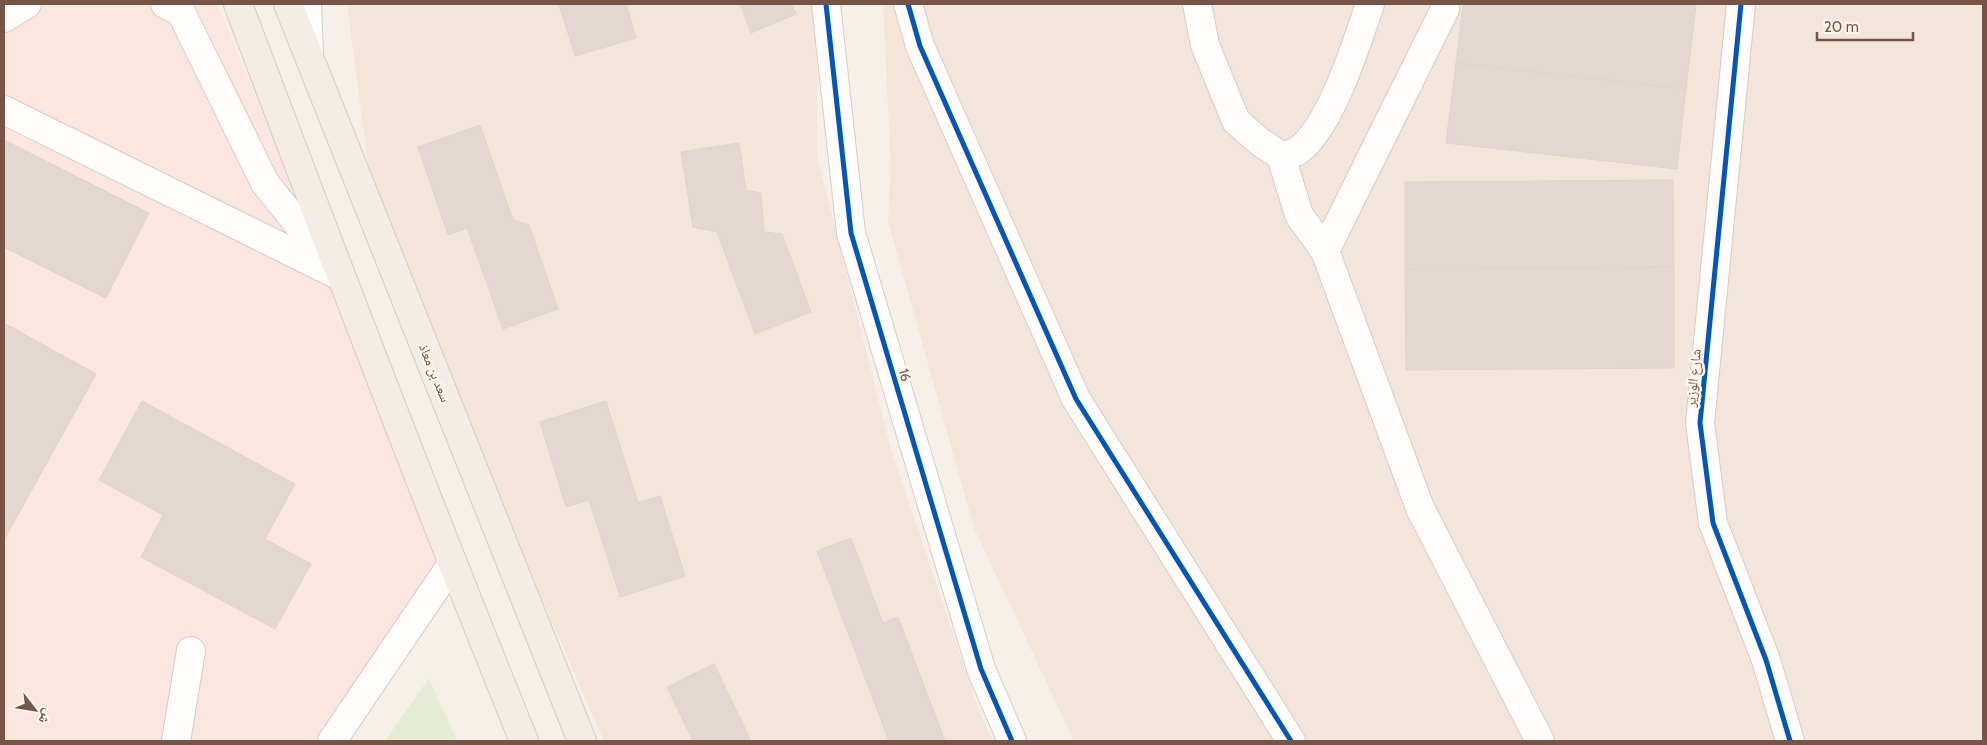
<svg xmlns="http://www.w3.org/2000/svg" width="1987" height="745" font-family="Cabin,'Noto Naskh Arabic',sans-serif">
<rect width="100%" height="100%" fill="#f7f0e9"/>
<path fill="#f3e5d9" d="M347,4H817V156L890,446L978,708L993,741H604L506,517L413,290L368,165Z
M883,4H1983V741H1074L974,528L888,221L891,170Z"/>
<path fill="#fbe7df" d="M4,4H217L333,284L440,564L318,741H4Z"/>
<path fill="#e4edd3" d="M429,678L457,741H385Z"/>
<path fill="#e3d8d1" stroke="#e0d3cb" d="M559,4H626L636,38L575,56Z
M740,4H791L796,14L751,33Z
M1463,4H1696L1686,89L1456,63Z
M1456,63L1686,89L1677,169L1446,143Z
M480,125L513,220L529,225L558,309L503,329L467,228L448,235L418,147Z
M4,140L149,213L106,298L4,247Z
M739,143L746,190L761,193L764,232L782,234L811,312L755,334L717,232L693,227L681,152Z
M1673,180L1674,267L1405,269V182Z
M1674,267V368L1406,370L1405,269Z
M4,323L96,374L4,540Z
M142,401L295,484L265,539L311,564L275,629L141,557L163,515L99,480Z
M606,401L638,503L660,496L685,576L620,597L589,500L566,507L540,422Z
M851,538L883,623L898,617L945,741H889L817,551Z
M714,664L751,741H693L667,687Z"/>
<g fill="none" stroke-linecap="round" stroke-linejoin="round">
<g stroke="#d6ccc6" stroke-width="30">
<path id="minor" d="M165,4L181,12L265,183L334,269
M307,4L309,54
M826,4L851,233L981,669L1012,741
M908,4L920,46L1076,399L1291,741
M1197,4L1205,45L1236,121L1260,142L1281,156C1286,155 1292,154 1296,152C1330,131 1357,42 1370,4
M1741,4L1700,423L1713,523L1766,660L1790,741
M4,18L27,4
M4,110L340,276
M1281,156L1299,215L1325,251L1420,508L1540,741
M1325,251L1445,9
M176,741L191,651
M332,741L452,564"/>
</g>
<g stroke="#d6cac5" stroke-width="30">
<path id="major" d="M238,4C331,251 425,497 524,741
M288,4L582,741"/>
</g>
<use href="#minor" stroke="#fefdfc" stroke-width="28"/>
<use href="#major" stroke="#f3ede5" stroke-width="28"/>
<g stroke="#fff5ea" stroke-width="8">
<path id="cycleway" d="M826,4L851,233L981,669L1012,741
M908,4L920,46L1076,399L1291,741
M1741,4L1700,423L1713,523L1766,660L1790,741"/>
</g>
<use href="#cycleway" stroke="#0057b8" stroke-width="5"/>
</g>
<g text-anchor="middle" stroke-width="5" stroke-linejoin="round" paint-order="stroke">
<g font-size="14" fill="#765548" stroke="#fff5ea">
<text transform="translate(435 373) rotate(68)" y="5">سعد بن معاذ</text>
<text transform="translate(905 375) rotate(73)" y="5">16</text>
<text transform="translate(1693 378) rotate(-84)" y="5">شارع الوزير</text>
</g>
</g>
<rect width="1987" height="745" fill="none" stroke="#765548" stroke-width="10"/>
<g transform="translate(35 710) rotate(121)" stroke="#fff5ea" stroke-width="4" paint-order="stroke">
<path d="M0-4L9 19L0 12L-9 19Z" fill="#765548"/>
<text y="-8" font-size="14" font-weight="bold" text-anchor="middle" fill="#765548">ش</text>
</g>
<path d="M1817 32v8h96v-8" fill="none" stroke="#765548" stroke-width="2.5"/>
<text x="1824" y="32" font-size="15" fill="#765548" stroke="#fff5ea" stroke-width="4" paint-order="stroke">20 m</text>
</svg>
